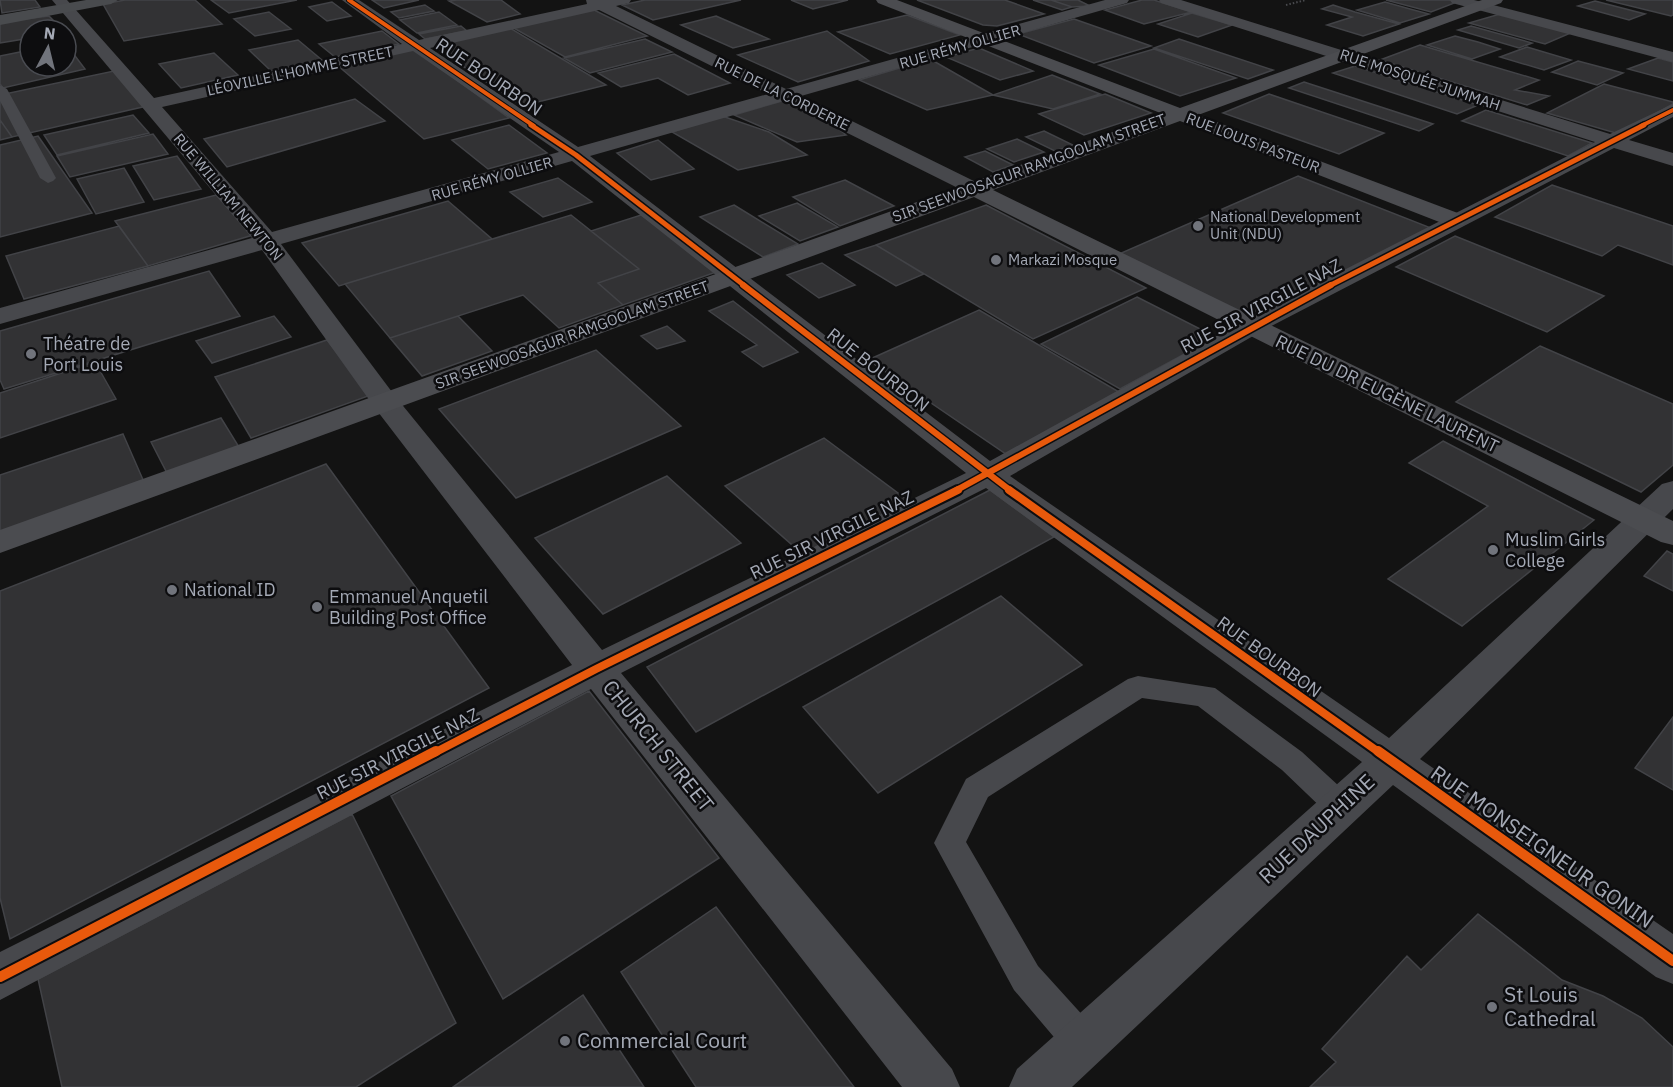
<svg xmlns="http://www.w3.org/2000/svg" width="1673" height="1087" font-family="'IBM Plex Sans',sans-serif">
<rect width="100%" height="100%" fill="#131313"/>
<path fill="#323234" stroke="#424347" stroke-width="1.5" d="M0,0H35L40,7L2,13Z
M125,0H195L222,24L124,41L103,4Z
M211,0H297L229,13Z
M372,0H419L384,8Z
M457,0H501L520,14L487,22L449,1Z
M645,0H741L653,20L622,5Z
M791,0H848L813,9Z
M917,0H1005L1044,14L997,26L983,25Z
M1033,0H1051L1072,7L1062,10Z
M1051,0H1078L1090,6L1072,7Z
M1142,0H1154L1192,12L1144,24L1105,10Z
M1386,0H1449L1457,2L1431,12Z
M1606,0H1673V15L1671,16Z
M1595,1L1645,14L1629,20L1578,6Z
M332,2L351,16L327,21L309,7Z
M1385,2L1410,9L1429,14L1400,23L1357,10Z
M425,5L434,11L399,18L391,12Z
M1333,5L1355,12L1399,24L1363,36L1327,25L1352,17L1322,9Z
M592,9L647,36L565,57L510,26Z
M269,12L291,29L255,36L234,19Z
M439,12L457,25L417,33L400,20Z
M1192,13L1232,25L1198,37L1158,24Z
M1500,14L1573,32L1545,44L1469,23Z
M907,15L960,35L890,54L838,32Z
M49,16L63,30H30V38L0,43V22Z
M716,16L769,39L733,48L681,25Z
M1074,19L1151,46L1094,63L1018,34Z
M461,26L467,31L425,39L419,34Z
M1471,26L1532,43L1519,48L1458,30Z
M508,27L606,85L522,106L430,44Z
M382,31L399,44L335,57L319,44Z
M827,31L869,61L798,82L738,55Z
M1455,36L1478,42L1500,49L1472,59L1427,45Z
M645,39L672,52L590,73L564,58Z
M1179,39L1273,70L1248,79L1154,48Z
M298,40L322,60L271,71L249,50Z
M66,44L85,69L3,88L0,84V56L30,50V66H66Z
M1420,45L1539,80L1515,90L1549,96L1527,105L1380,60Z
M1527,47L1571,60L1544,70L1500,57Z
M979,48L1033,71L1000,80L946,57Z
M414,49L509,118L424,139L337,65Z
M1154,49L1236,78L1180,96L1099,65Z
M214,53L238,75L181,88L159,64Z
M674,54L730,83L688,95L658,78L621,87L598,73Z
M1658,58L1673,62V81L1628,69Z
M930,59L993,95L927,110L859,80Z
M1578,61L1623,73L1597,85L1552,72Z
M1355,66L1478,105L1457,114L1333,73Z
M114,71L147,106L12,137L0,120V95Z
M1052,75L1100,94L1053,109L993,95Z
M1304,82L1433,124L1419,131L1289,88Z
M1604,84L1673,102V104L1619,134L1547,113Z
M1105,94L1151,113L1084,135L1039,114Z
M1269,94L1384,133L1339,154L1223,113Z
M355,99L385,121L227,167L204,139Z
M782,101L828,121L846,135L797,142L734,115Z
M1486,110L1592,143L1568,156L1462,121Z
M133,115L149,133L57,155L44,135Z
M722,116L769,132L807,155L738,170L672,132Z
M0,120L12,137L0,140Z
M509,125L547,153L488,169L452,140Z
M1044,131L1073,145L1055,151L1026,137Z
M153,134L168,154L70,177L57,156Z
M38,136L92,213L0,237V145Z
M1017,139L1044,152L1014,162L987,149Z
M658,140L694,169L651,180L617,153Z
M985,151L1013,165L993,172L965,157Z
M177,156L201,189L154,200L133,166Z
M124,168L144,202L96,214L77,179Z
M1298,176L1431,228L1253,321L1119,254Z
M558,178L592,202L543,217L510,192Z
M845,180L894,206L840,226L793,197Z
M1552,185L1673,226V265L1618,245L1602,256L1495,217Z
M216,195L253,235L148,266L115,221Z
M448,201L492,239L339,286L302,243Z
M797,203L838,227L800,241L759,216Z
M734,205L798,244L763,257L700,217Z
M986,205L1146,288L1033,339L876,245Z
M571,215L639,269L598,283L623,305L559,328L523,295L390,338L345,284Z
M641,215L719,271L623,305L598,283L639,269L591,231Z
M119,226L148,266L24,299L6,256Z
M1455,236L1604,296L1547,332L1396,267Z
M876,245L924,274L896,286L845,255Z
M822,263L855,285L819,298L787,275Z
M209,271L240,316L4,389L0,380V331Z
M1137,297L1216,337L1120,389L1041,344Z
M733,301L798,352L763,367L742,352L757,345L709,311Z
M979,310L1119,392L1006,454L868,360Z
M274,316L291,337L212,363L196,341Z
M458,316L492,351L422,376L390,338Z
M667,326L685,341L657,349L641,336Z
M327,340L371,395L251,438L215,377Z
M1540,346L1673,404V465L1641,492L1456,402Z
M596,350L681,426L516,498L439,409Z
M95,362L116,399L0,438V393Z
M221,418L239,447L167,473L151,442Z
M123,434L144,482L0,533V475Z
M824,438L910,502L807,558L725,486Z
M1443,441L1594,520L1462,626L1388,579L1488,506L1409,463Z
M326,464L489,688L10,939L0,898V591Z
M667,476L741,543L603,614L535,538Z
M990,490L1054,537L696,732L647,667Z
M1667,551L1673,554V591L1644,576Z
M1001,596L1082,665L878,793L803,707Z
M589,691L719,858L503,999L391,796Z
M1673,717V790L1635,768Z
M352,814L456,1023L356,1087H62L38,979Z
M716,907L854,1087H696L621,972Z
M1478,914L1562,980L1603,996L1642,1018L1673,1047V1087H1310L1336,1062L1322,1049L1407,956L1421,970Z
M583,995L644,1087H453Z"/>
<g fill="none" stroke-linecap="round" stroke-linejoin="round">
<path stroke="#494a4e" stroke-width="2" stroke-dasharray="1.5 2" stroke-linecap="butt" d="M1286,5L1306,0"/>
<path fill="#47484c" fill-rule="evenodd" d="M0,85L7,89L56,178L53,181L48,183L40,178L0,101Z
M1138,676L1215,688L1302,752L1352,798L1356,807L1352,816L1341,820L1330,816L1282,770L1198,706L1142,698L988,797L966,842L1038,966L1096,1030L1101,1043L1096,1056L1083,1061L1070,1056L1014,990L934,843L966,779L1128,679Z"/>
<path fill="#47484c" fill-rule="evenodd" d="M52,0H67L154,98L402,44L342,0H359L419,40L587,4L586,0H631L629,3L616,6L786,89L1105,0H1129L1127,3L801,96L980,184L984,188L980,192H966L783,101L590,156L990,461L1242,322L1595,142L1161,3L1159,0H1181L1610,134L1673,104V117L1629,140L1673,153V166L1614,148L1260,332L1010,476L1389,738L1662,484L1673,481V509L1420,759L1673,934V984L1656,977L1393,785L1072,1087H1009L1017,1069L1362,762L986,488L621,673L952,1069L960,1087H902L591,689L0,1000V952L572,665L375,408L262,250L0,324V308L252,238ZM599,10L768,94L578,147L430,48ZM413,51L559,152L272,232L162,107ZM572,161L966,473L602,650L395,396L281,244Z
M1450,0H1474L1673,52V62L1452,3Z"/>
<path fill="#4b4c50" fill-rule="evenodd" d="M876,0H897L1180,108L1482,0H1503L1501,3L1198,115L1463,215L1466,220L1463,225H1447L1180,121L993,190L1673,521V545L1661,542L974,197L0,553V530L1163,114L878,3Z"/>
<path fill="#494b4e" fill-rule="evenodd" d="M86,0H118L111,4L0,25V15Z"/>
<g stroke="#0d0d0f" stroke-width="6">
<path id="cycleway-far4" d="M349,0L534,126
M1641,126L1673,110"/>
</g>
<g stroke="#0d0d0f" stroke-width="8">
<path id="cycleway-far3" d="M531,125L576,155L745,286
M1329,286L1644,125"/>
</g>
<g stroke="#0d0d0f" stroke-width="9">
<path id="cycleway-far2" d="M743,285L1011,491
M955,491L1331,285"/>
</g>
<g stroke="#0d0d0f" stroke-width="12">
<path id="cycleway-far1" d="M1009,490L1380,753
M434,753L596,669L958,490"/>
</g>
<g stroke="#0d0d0f" stroke-width="14">
<path id="cycleway" d="M1378,751L1673,961
M0,977L436,751"/>
</g>
<use href="#cycleway-far4" stroke="#e8590c" stroke-width="4"/>
<use href="#cycleway-far3" stroke="#e8590c" stroke-width="5"/>
<use href="#cycleway-far2" stroke="#e8590c" stroke-width="6"/>
<use href="#cycleway-far1" stroke="#e8590c" stroke-width="8"/>
<use href="#cycleway" stroke="#e8590c" stroke-width="10"/>
</g>
<g fill="#71747c" stroke="#0d0d0f" stroke-width="2">
<circle cx="1198" cy="226" r="6"/>
<circle cx="996" cy="260" r="6"/>
<circle cx="31" cy="354" r="6"/>
<circle cx="1493" cy="550" r="6"/>
<circle cx="172" cy="590" r="6"/>
<circle cx="317" cy="607" r="6"/>
<circle cx="1492" cy="1007" r="6"/>
<circle cx="565" cy="1041" r="6"/>
</g>
<g text-anchor="middle" stroke-width="5" stroke-linejoin="round" paint-order="stroke">
<g font-size="15" fill="#a4a9b5" stroke="#0d0d0f">
<text transform="translate(960 47) rotate(-16)" y="5">RUE RÉMY OLLIER</text>
<text transform="translate(300 71) rotate(-12)" y="5">LÉOVILLE L'HOMME STREET</text>
<text transform="translate(1420 80) rotate(18)" y="5">RUE MOSQUÉE JUMMAH</text>
<text transform="translate(782 94) rotate(26)" y="5">RUE DE LA CORDERIE</text>
<text transform="translate(1253 143) rotate(21)" y="5">RUE LOUIS PASTEUR</text>
<text transform="translate(1029 168) rotate(-20)" y="5">SIR SEEWOOSAGUR RAMGOOLAM STREET</text>
<text transform="translate(492 179) rotate(-16)" y="5">RUE RÉMY OLLIER</text>
<text transform="translate(228 197) rotate(50)" y="5">RUE WILLIAM NEWTON</text>
<text transform="translate(572 335) rotate(-20)" y="5">SIR SEEWOOSAGUR RAMGOOLAM STREET</text>
</g>
<g font-size="15" fill="#a4a9b5" stroke="#0d0d0f" text-anchor="start">
<text x="1210" y="222">National Development<tspan x="1210" dy="17">Unit (NDU)</tspan></text>
<text x="1008" y="265">Markazi Mosque</text>
</g>
<g font-size="18" fill="#a4a9b5" stroke="#0d0d0f">
<text transform="translate(489 77) rotate(34)" y="6">RUE BOURBON</text>
<text transform="translate(1261 306) rotate(-28)" y="6">RUE SIR VIRGILE NAZ</text>
<text transform="translate(878 370) rotate(38)" y="6">RUE BOURBON</text>
<text transform="translate(1387 394) rotate(26)" y="6">RUE DU DR EUGÈNE LAURENT</text>
<text transform="translate(832 535) rotate(-26)" y="6">RUE SIR VIRGILE NAZ</text>
<text transform="translate(1269 657) rotate(36)" y="6">RUE BOURBON</text>
<text transform="translate(398 754) rotate(-27)" y="6">RUE SIR VIRGILE NAZ</text>
</g>
<g font-size="18" fill="#a4a9b5" stroke="#0d0d0f" text-anchor="start">
<text x="43" y="350">Théatre de<tspan x="43" dy="21">Port Louis</tspan></text>
<text x="1505" y="546">Muslim Girls<tspan x="1505" dy="21">College</tspan></text>
<text x="184" y="596">National ID</text>
<text x="329" y="603">Emmanuel Anquetil<tspan x="329" dy="21">Building Post Office</tspan></text>
</g>
<g font-size="21" fill="#a4a9b5" stroke="#0d0d0f">
<text transform="translate(658 746) rotate(51)" y="7">CHURCH STREET</text>
<text transform="translate(1317 829) rotate(-43)" y="7">RUE DAUPHINE</text>
<text transform="translate(1542 847) rotate(35)" y="7">RUE MONSEIGNEUR GONIN</text>
</g>
<g font-size="21" fill="#a4a9b5" stroke="#0d0d0f" text-anchor="start">
<text x="1504" y="1002">St Louis<tspan x="1504" dy="24">Cathedral</tspan></text>
<text x="577" y="1048">Commercial Court</text>
</g>
</g>
<g transform="translate(48 48) rotate(7)"><circle r="28" fill="#0d0d0f" stroke="#494b51" stroke-width="1.5"/>
<path d="M0-4.5L10 22L0 15L-10 22Z" fill="#71747c"/>
<text y="-9" font-size="16" font-weight="bold" text-anchor="middle" fill="#a4a9b5">N</text>
</g>
</svg>
